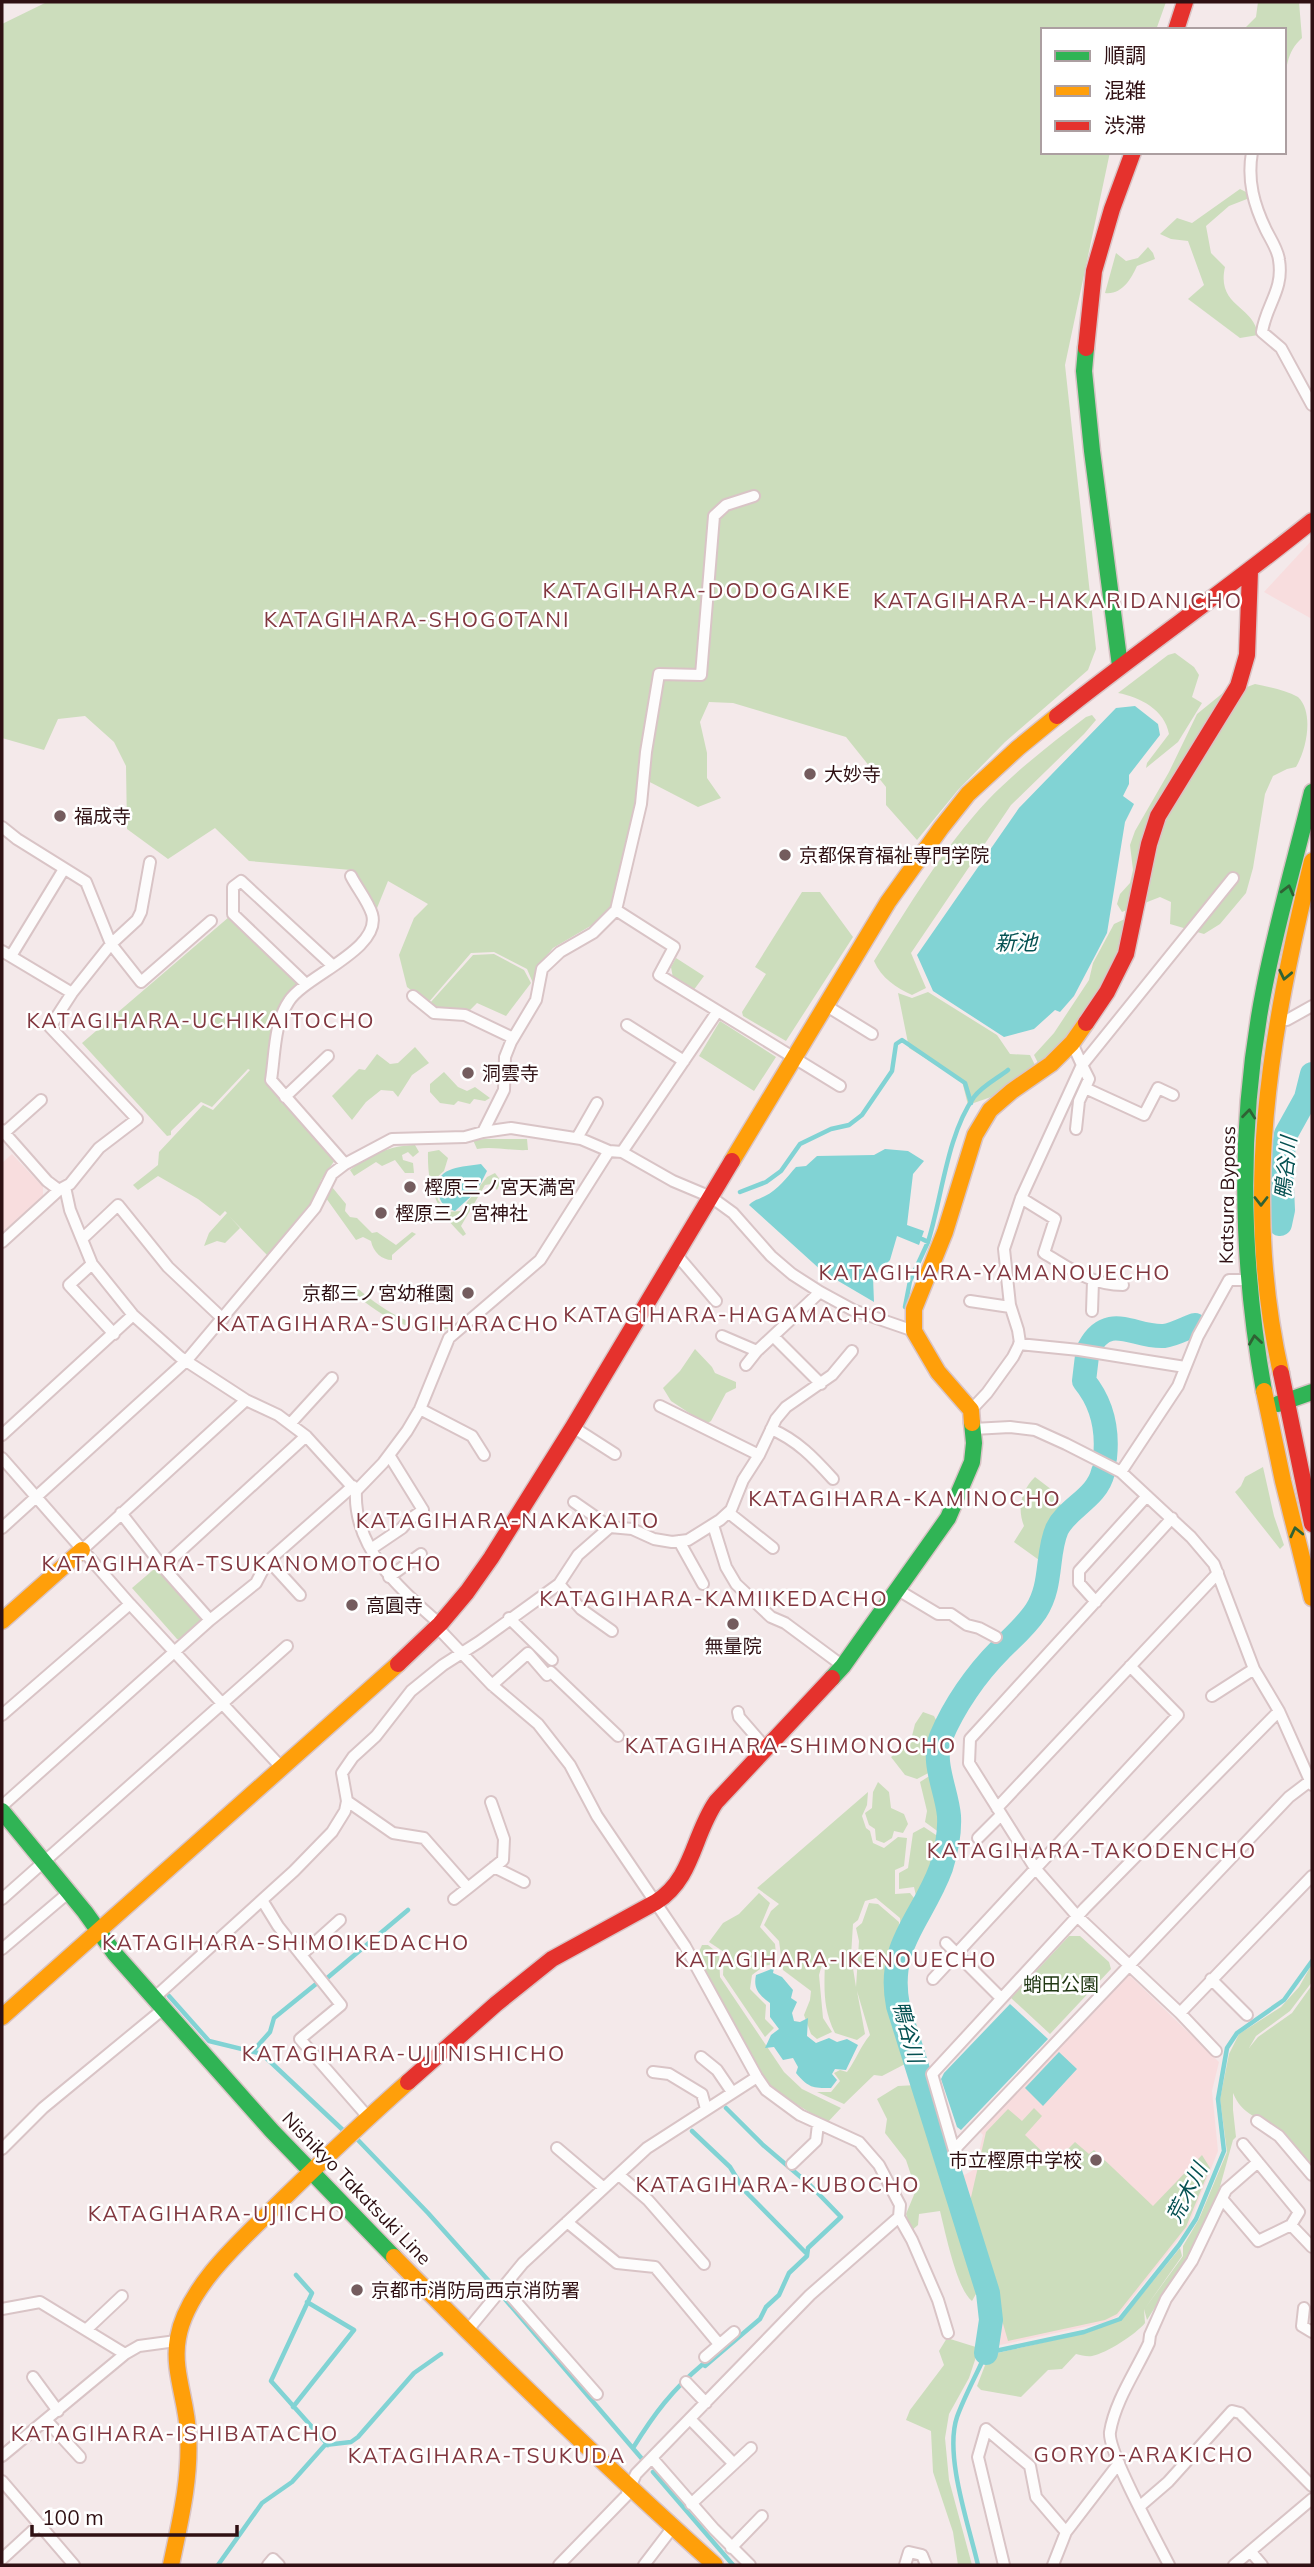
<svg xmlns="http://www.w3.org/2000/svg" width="1314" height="2567" font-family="Mulish,'Noto Sans JP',sans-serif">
<rect width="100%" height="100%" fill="#f4e9ea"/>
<path fill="#f8ddde" d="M1312,540V619L1264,592Z
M12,1154L43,1187V1197L2,1234V1163Z
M1126,1972L1219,2062L1212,2091L1218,2151L1188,2227L1118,2316L1107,2322L991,2347L997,2313L959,2178L975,2169L983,2135L979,2131Z"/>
<path fill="#ccddbc" d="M47,2H1166L1156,30H1043V152H1110L1065,365L1096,649L1088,670L1005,742L958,790L917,840L886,805V787L846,737L733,703L709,702L700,722L707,753V778L721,798L698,807L642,778L617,899L599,921L553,948L540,964L533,983L527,969L494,952L471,953L428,1003L407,987L399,955L414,918L428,904L388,881L375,913L351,870L249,861L215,828L168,859L127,829L126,766L114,742L85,716L58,719L44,750L2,738V24Z
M1258,2H1299L1302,38C1286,52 1286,70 1284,91V30H1243L1256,17Z
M1240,189L1250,194L1247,199L1229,206L1206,226L1211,253L1225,267C1216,307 1254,305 1258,335L1240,338L1188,299L1204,285L1188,241L1171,239L1160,234L1177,218L1192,223Z
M1148,247L1153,253L1155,259L1137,266C1131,279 1122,295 1105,293L1116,253L1126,261L1138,258Z
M1175,653L1194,667L1199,675L1192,697L1202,703L1178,742L1146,768L1147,763L1169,734C1165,710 1140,697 1118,693L1168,655Z
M1255,684C1269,687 1285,690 1298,697C1314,712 1307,749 1296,767L1287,769L1273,776L1265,794L1253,868L1246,893L1220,924L1204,934L1170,924L1171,902L1160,897L1122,912L1117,904L1120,894L1130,883L1133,870L1130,845L1135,831L1169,772L1197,714L1229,688L1247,687Z
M1092,715L1096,720L1084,734L1011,805L911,953L926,988L912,995C897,988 881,978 874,961C909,906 943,848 988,800C1018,769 1052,743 1086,717Z
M802,892H820L853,937L786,1041L743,1016L742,1012L766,974L755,967Z
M229,917L298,982L280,1008L271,1077L265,1082L273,1085L335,1160L321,1180L314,1201L267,1255L230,1217L240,1228L225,1243L217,1241L204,1246L209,1233L227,1213L225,1211L220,1216L198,1199L158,1176L138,1190L133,1185L158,1165L159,1152L203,1105L213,1110L250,1070L248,1069L212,1107L201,1102L171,1131V1135L167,1136L82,1043Z
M1127,918C1125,930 1123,944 1119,955C1102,997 1074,1037 1039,1065L1034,1055L1054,1033L1089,980L1093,963L1114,924Z
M494,954L524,970L531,983L506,1016L477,1003L470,1010L437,1008L430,1003L473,955Z
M676,958L704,976L693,991L673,978L671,967Z
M928,992L997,1035L1010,1054L1030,1055L1036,1067L994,1096L968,1105L962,1081L909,1048L898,993L912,998Z
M720,1021L776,1057L754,1091L699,1056Z
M415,1047L429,1063L412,1075L398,1097L393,1091L381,1090L366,1102L352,1120L332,1096L359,1069L365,1070L377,1054L390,1064L398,1063Z
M444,1072L458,1087L467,1091L475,1087L490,1098L485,1101L474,1099L470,1104L458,1101L454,1105L440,1103L430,1092V1084Z
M485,1139H527L528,1150C510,1151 494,1146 477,1149L473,1140Z
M415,1145L419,1152L413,1157L408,1152L402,1155L403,1160L413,1163L414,1173H405L395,1160L382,1166L376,1162L354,1176L350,1170C372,1154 388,1146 415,1145Z
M439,1150L448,1158L444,1171L435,1179L438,1200L448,1212L460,1211L487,1177L495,1173L501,1181L497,1190L491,1184L485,1185L461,1226L466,1234L463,1236C437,1211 427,1188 428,1152Z
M332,1187L346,1204L345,1211L350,1217L357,1218L372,1233L377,1232L396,1245L412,1232L416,1234L392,1255V1260C382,1260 373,1252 371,1241L363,1237L356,1240L326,1198Z
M356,1287C373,1302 398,1320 421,1325C431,1327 439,1325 449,1328C420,1341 369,1310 351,1289Z
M695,1349L712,1367L715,1373L736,1382V1388L726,1393L711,1421L706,1424L671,1401L663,1388L680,1371Z
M1263,1467L1274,1516L1284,1545L1280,1549L1235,1492L1241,1486L1245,1477Z
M1035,1477L1056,1493L1055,1495L1066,1514L1053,1529L1048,1558L1039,1560L1014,1542L1024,1526C1017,1508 1021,1491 1035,1477Z
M160,1564L205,1617L180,1639H177L132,1588Z
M923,1712L934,1716L939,1726L932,1750L936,1769L917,1779L905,1775L891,1757L911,1740L915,1724Z
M934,1773L945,1817V1829L940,1833L925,1822L927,1811L920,1782Z
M878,1782L889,1792L891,1808L904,1814L908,1824L903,1833L894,1831L892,1838L884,1843L876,1840L875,1829L869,1825L865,1813L872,1808L873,1792Z
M868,1792L867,1805L862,1816L866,1828L870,1831L873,1843L884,1848L898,1837L907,1838L904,1866L895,1870V1894L910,1893L918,1903L902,1943L900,1918L876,1898L865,1901L858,1920L853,1924L851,1956L856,1987L859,1941L856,1928L862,1923L869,1903L878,1904L899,1922L898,1946L891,1956L885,1974L889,2014L898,2043L904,2053L905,2064L882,2076L874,2075L844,2104L817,2092H831L840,2081L834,2073L840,2070L847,2072C856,2060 860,2047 870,2035L857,1991L865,2034L857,2040L835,2033C821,2005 825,1983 825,1954L819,1975L823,2018L832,2032L817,2039L811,2034L804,2015L810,2000L811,1991L783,1970L779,1941L764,1925L771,1911L779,1904L757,1888Z
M924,1827L939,1837L936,1863L924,1896H916L914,1887L899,1889V1873L908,1868L913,1833Z
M759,1893L770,1903L760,1927L775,1944L777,1963L764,1966L752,1975L750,1989L766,2005L765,2019L774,2028L765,2037L723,1975L724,1952L709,1942L723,1923L739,1914Z
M1069,1936H1080L1109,1962L1111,1969L1050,2034L1011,1998Z
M702,1945H708L719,1954L720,1977L784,2072L802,2089L841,2108L827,2123L770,2088L752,2062L697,1956Z
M1312,1964V1982L1290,2011L1256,2036L1249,2048L1258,2037L1292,2013L1312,1985V2168C1300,2155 1287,2139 1273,2128C1255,2114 1243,2116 1233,2093V2110L1236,2137L1233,2140L1216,2201L1199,2238L1147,2320L1144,2309L1145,2323C1136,2334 1107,2353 1092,2356C1087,2357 1081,2355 1076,2354L1062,2369L1048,2370L1021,2397L981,2390L977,2386L989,2355L1089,2332L1122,2319L1180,2248L1182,2256L1146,2307L1183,2256V2246L1199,2219L1227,2152L1220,2099L1229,2054L1239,2034L1281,2007L1299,1987Z
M917,2085L980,2287L972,2301C957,2290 945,2231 940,2211L919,2214L918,2225L911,2231L906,2214L916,2190L906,2160L885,2133L887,2119L877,2099L898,2086Z
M1034,2108L1042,2116L1025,2135L1054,2163L1075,2142L1089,2154L1094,2150L1153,2206L1202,2155L1210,2168L1186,2227L1117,2314L1105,2320L1008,2341L969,2206L986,2132L1008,2109L1022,2121Z
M947,2338L979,2348L969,2378L949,2414L945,2438L949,2480L972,2565H958L953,2532L933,2472L931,2431L906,2420L910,2410L944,2365L939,2351Z"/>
<path fill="#81d3d4" d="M1135,706L1158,724L1160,735L1129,775V784L1123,796L1134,804L1125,822L1107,933L1074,996L1060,1012L1055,1010L1034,1029L1004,1037L933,991L917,955L1019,808L1116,708Z
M885,1149L908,1151L924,1161L913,1174L907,1225L924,1231L919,1245L897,1236L890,1260L873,1277L874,1302L823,1272L749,1205C755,1199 758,1200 765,1196C778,1190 787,1177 796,1167L806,1166L817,1156L874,1155Z
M481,1164L487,1171L477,1191L455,1211C447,1208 442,1206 439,1196C431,1167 460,1167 481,1164Z
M774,1968L773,1973L782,1977L793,1990L791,1998L797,2002L792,2013L794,2021L800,2022L808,2018L807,2036L816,2043L829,2038L837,2042L847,2039L858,2045L846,2070L835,2069L832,2074L837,2080L831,2088C812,2088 809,2088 796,2073L798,2067L793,2058L783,2060L774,2047L765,2048L771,2035L779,2029L770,2017V2003C759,1995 753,1989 756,1975Z
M1010,2004L1048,2039L961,2130L957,2127L941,2079L944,2073Z
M1059,2052L1077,2069L1043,2106L1025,2088Z"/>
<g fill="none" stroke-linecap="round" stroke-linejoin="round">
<path stroke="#81d3d4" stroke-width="4.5" d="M740,1192L766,1182L781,1171L800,1144L831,1129L849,1125L862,1115L892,1071L896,1044L902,1040L965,1083L971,1103
M922,1239L928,1242C942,1197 947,1135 974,1097C982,1086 998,1078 1008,1070
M905,1307L910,1281L928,1242
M326,1979L408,1910
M169,1996L209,2041L262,2054L345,2132
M253,2051L270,2032L274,2018L316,1984
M692,2131L730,2167L744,2190L806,2253
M357,2139L428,2213L496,2289
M296,2275L312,2293L271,2381L328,2445
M504,2298L643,2460
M293,2407L354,2330L307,2302
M633,2448C654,2414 672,2390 703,2364L705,2366L760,2319L766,2307L779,2295L789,2273L807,2256L808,2248L841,2217L810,2185L763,2145L726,2108
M653,2472L733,2565
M218,2565L262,2503L292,2482L325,2445L351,2442L358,2437L414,2373L441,2354
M978,2565C969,2526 944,2455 957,2417C965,2395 977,2374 986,2353L1084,2332L1120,2319L1179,2245L1196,2219L1224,2151L1218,2099L1227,2048L1237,2033L1284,2000L1312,1961"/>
<path stroke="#81d3d4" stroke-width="24" d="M1280,1224L1283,1210L1281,1165L1286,1134L1306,1098L1312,1074
M1089,1348C1109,1311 1134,1338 1164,1336C1174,1335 1186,1328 1195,1325
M1087,1356L1084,1381C1102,1403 1108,1430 1105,1458
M986,2353L991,2320L988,2293L898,2006C886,1945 922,1920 941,1868C946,1852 950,1833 949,1816C947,1791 931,1762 941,1737C954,1706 976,1674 1000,1650C1013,1637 1026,1626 1036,1611C1053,1585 1046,1554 1057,1529C1068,1507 1097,1498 1103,1472"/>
<g stroke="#d9c4c6" stroke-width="14">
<path id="street" d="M1252,152C1247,181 1254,205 1266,230C1271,240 1278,250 1279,260C1284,290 1266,305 1262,332L1281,348L1312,405
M2,827L17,839L86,882L111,944L141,982L211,921
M616,910L674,947L659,975L840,1086
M2,951L72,993
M11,956L64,869
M306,984L233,914V887L241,881L332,965
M413,996L434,1013L465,1015L513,1038
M825,1005L872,1034
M1276,1020H1287L1312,1006
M627,1025L684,1061
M1085,1088L1144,1115L1158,1088L1173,1095
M285,1097L328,1056
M1076,1129L1079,1101L1089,1079L1082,1065L1233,878
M2,1130L47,1181L59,1190
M483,1132L504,1090L505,1057L511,1042L536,1000L542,969L560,952L593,933L616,910L641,804L646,752L659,674L701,675L714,516L726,505L754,496
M4,1133L41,1100
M577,1138L597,1103
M622,1152L717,1012
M345,1164L271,1080C275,1054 274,1023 289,1001C305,976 382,949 372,914C368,901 357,888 351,876
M65,1187L70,1210L92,1264L133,1315L180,1357L246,1400L278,1415L306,1436L356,1491
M1021,1198L1055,1219L1044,1253C1071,1269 1091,1285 1123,1285
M82,1239L118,1205L168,1267L223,1319
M2,1242L59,1190L70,1184L99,1148L137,1119L50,1027L72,993L111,944L137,920L141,912L150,862
M676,1254L716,1301
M92,1264L69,1285L114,1334
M970,1301L1010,1307
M1092,1311L1093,1281
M722,1336L757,1351
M773,1336L821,1384
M1019,1344L1079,1350L1185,1367
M746,1365L757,1351L820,1292
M660,1406L759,1455
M420,1409L472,1436L484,1455
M971,1410L987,1393L1013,1357L1020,1343L1018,1330L1010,1305L1004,1249L1021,1198L1082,1065L1072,1043
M290,1424L332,1378
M573,1427L615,1454
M771,1429C797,1440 814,1458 833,1479
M973,1429L1010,1427L1035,1430L1066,1444L1121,1472L1191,1537L1214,1564L1254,1669L1279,1711L1312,1785
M2,1435L133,1315
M2,1458L130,1604L281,1767
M1121,1472L1178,1386L1198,1336L1229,1280H1247
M574,1502L610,1527
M121,1513L163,1567L210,1620
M729,1513L773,1548
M1172,1518L970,1739L969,1763L1035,1868L1077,1916L1180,2013L1216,2051
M713,1525L726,1567L736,1584L771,1617L785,1623L843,1666
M2,1528L187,1360L315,1208L332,1174L345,1164L392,1139L465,1137L483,1132L511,1128L581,1139L609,1151L622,1152L673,1181L711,1197L733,1213L771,1256L792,1274L820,1292L853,1310L914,1331
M679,1541L703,1584
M371,1549L402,1528L410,1519L423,1510L389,1455
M82,1550L246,1400
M269,1561L300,1595
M163,1567L306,1436
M389,1577L421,1554
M559,1584L581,1609L612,1631
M898,1590L938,1614H951L967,1625L979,1628L996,1637
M1096,1602L1079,1583V1571L1146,1497
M509,1618L552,1660
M440,1624C400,1590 353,1548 356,1491L383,1463L407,1431L420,1409L449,1338L540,1260L609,1151
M437,1627L492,1685L538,1724L570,1765L597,1816L685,1946L757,2077L766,2090L800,2115L859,2142L879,2165L900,2205L899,2217L912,2240L938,2300L948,2333
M492,1685L528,1653L547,1675L551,1672L618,1736
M1212,1696L1254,1669
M1279,1711L1085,1908L932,2074L954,2150L1289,1797L1310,1781
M738,1712L739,1717L765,1747
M2,1715L130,1604
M347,1801L393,1833L424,1838L468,1888L503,1860L504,1839L491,1802
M2,1806L210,1620L256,1583L267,1562L353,1486
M997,1808L1218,1573
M978,1838L1001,1815
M494,1867L524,1882
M2,1899L287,1646
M454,1899L468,1888
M262,1900L278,1926L341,2005L300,2039L368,2117
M946,1943L1001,1998
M2,1949L68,1893
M301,1955L340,1920
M933,1979L1178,1715L1130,1666
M1211,1979L1247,2015
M153,1999L294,1871L332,1832L345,1811L347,1801L342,1773L353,1757L376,1736L411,1691L443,1665L479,1642L559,1584L578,1555L610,1527L632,1529L654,1539L672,1542L688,1540L720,1520L731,1510L743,1480L759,1455L776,1419L786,1407L832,1375L852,1351
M1180,2013L1312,1876
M701,2057L717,2070L732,2092
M653,2072L669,2074L702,2094L706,2109
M1257,2121L1279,2136L1312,2175
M557,2148L604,2188
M2,2149L43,2108L162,2010
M792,2164L816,2141L818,2124
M619,2175L648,2200L704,2264
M1223,2200L1258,2241L1291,2225L1299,2212L1243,2144
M567,2222L617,2263L655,2267L719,2344
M1291,2225L1312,2247
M503,2287L597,2394
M1304,2308L1302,2326L1312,2332
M2,2309L40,2302L125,2354
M87,2329L122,2296
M467,2331L523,2263L647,2148L757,2077
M705,2357L734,2332
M33,2377L58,2411
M686,2382L706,2403
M690,2419L734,2464
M47,2421L80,2457
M2,2456L125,2354L139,2346L176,2341
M652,2458L714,2529L750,2565
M2,2481L74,2565
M691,2504L751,2448
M1139,2507L1168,2482L1232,2411L1240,2413L1312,2486
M731,2548L762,2516
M1251,2552L1262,2565
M2,2559L39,2525
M268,2565L273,2559L279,2565
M559,2565L626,2496L636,2474L810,2295L899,2217
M644,2565L673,2527
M905,2565L909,2552L922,2555L926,2565
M1004,2565L978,2457L986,2429L1030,2466L1036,2497L1066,2532
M1053,2565L1066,2532L1119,2463
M1169,2565C1158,2543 1107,2451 1110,2432C1115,2401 1136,2371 1149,2343L1150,2335L1166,2299L1192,2261L1226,2190L1258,2162
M1234,2565L1312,2499"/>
</g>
<g stroke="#d9c4c6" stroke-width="19">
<path id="fast" d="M1086,348L1084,371L1092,451L1120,666
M1264,1391C1240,1257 1238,1122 1264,989C1277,922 1296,857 1312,792
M1278,1404L1312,1392
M832,1678L843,1666L948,1518L972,1462L974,1443L972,1423
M2,1811L85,1912L115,1954L272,2131L394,2257"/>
</g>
<g stroke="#d9c4c6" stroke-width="19">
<path id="slow" d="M732,1161L888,902L941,828L968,794L1018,748L1057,716
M1281,1373C1241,1197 1270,1033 1312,861
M1264,1391L1283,1481L1312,1598
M972,1423L971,1410L938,1372L914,1331V1309L945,1232L975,1135L990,1110L1012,1091L1051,1064L1072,1043L1086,1023
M2,1621L82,1550
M2,2017L398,1664
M394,2257C498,2363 605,2466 715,2565
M171,2565C180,2522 191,2477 188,2433C187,2401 172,2370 178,2338C187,2285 247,2235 283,2199C324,2159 365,2120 408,2082"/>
</g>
<g stroke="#d9c4c6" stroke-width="19">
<path id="jam" d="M1176,30L1185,2
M1086,348L1094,271L1112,209L1133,152
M1057,716C1141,649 1229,588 1312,521
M1086,1023L1107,992L1126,954L1149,844L1158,816L1238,686L1247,655L1250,571
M1281,1373L1312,1524
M398,1664L440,1624L467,1592L491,1558L573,1427L732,1161
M408,2082L496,2004L552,1959L656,1902C693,1879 693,1835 716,1802L832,1678"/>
</g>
<use href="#street" stroke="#fdfcfc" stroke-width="10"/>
<use href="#fast" stroke="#30b455" stroke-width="16"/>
<use href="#slow" stroke="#ff9f0a" stroke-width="16"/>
<use href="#jam" stroke="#e5322d" stroke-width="16"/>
</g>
<defs><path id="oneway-chevron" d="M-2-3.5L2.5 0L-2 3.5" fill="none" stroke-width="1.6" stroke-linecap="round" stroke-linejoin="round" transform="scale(1.75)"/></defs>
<g stroke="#306234">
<use href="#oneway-chevron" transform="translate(1288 890) rotate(-76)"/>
<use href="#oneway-chevron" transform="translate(1285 975) rotate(102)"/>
<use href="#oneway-chevron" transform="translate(1249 1114) rotate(-84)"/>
<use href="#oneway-chevron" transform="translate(1261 1201) rotate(90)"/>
<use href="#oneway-chevron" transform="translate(1255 1340) rotate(-98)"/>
<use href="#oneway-chevron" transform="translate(1296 1532) rotate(-103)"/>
</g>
<g fill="#745c5e" stroke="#fff" stroke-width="2.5">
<circle cx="810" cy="774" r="7"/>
<circle cx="60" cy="816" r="7"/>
<circle cx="785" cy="855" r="7"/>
<circle cx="468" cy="1073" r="7"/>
<circle cx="410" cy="1187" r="7"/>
<circle cx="381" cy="1213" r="7"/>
<circle cx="468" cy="1293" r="7"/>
<circle cx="352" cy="1605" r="7"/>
<circle cx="733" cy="1624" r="7"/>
<circle cx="1096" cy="2160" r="7"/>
<circle cx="357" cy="2290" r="7"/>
</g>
<g text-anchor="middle" stroke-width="5" stroke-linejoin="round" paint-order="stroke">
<g font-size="19" fill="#2f1013" stroke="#fff" text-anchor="start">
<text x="824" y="781">大妙寺</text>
<text x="74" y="823">福成寺</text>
<text x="799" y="862">京都保育福祉専門学院</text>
<text x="482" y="1080">洞雲寺</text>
<text x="424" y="1194">樫原三ノ宮天満宮</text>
<text x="395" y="1220">樫原三ノ宮神社</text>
<text x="454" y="1300" text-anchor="end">京都三ノ宮幼稚園</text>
<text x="366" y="1612">高圓寺</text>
<text x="733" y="1653" text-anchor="middle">無量院</text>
<text x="1082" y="2167" text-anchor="end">市立樫原中学校</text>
<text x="371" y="2297">京都市消防局西京消防署</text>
</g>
<g font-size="19" fill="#2f1013" stroke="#fff">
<text transform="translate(1227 1195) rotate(-89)" y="7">Katsura Bypass</text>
<text transform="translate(357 2188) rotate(46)" y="7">Nishikyo Takatsuki Line</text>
</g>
<g font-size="19" fill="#213814" stroke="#fff">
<text x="1061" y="1991">蛸田公園</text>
</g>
<g font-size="21" letter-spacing="2" fill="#82373f" stroke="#fff">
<text x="697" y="598">KATAGIHARA-DODOGAIKE</text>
<text x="1058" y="608">KATAGIHARA-HAKARIDANICHO</text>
<text x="417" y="627">KATAGIHARA-SHOGOTANI</text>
<text x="201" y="1028">KATAGIHARA-UCHIKAITOCHO</text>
<text x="995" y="1280">KATAGIHARA-YAMANOUECHO</text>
<text x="726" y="1322">KATAGIHARA-HAGAMACHO</text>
<text x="388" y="1331">KATAGIHARA-SUGIHARACHO</text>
<text x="905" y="1506">KATAGIHARA-KAMINOCHO</text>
<text x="508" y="1528">KATAGIHARA-NAKAKAITO</text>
<text x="242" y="1571">KATAGIHARA-TSUKANOMOTOCHO</text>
<text x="714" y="1606">KATAGIHARA-KAMIIKEDACHO</text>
<text x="791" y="1753">KATAGIHARA-SHIMONOCHO</text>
<text x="1092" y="1858">KATAGIHARA-TAKODENCHO</text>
<text x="286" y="1950">KATAGIHARA-SHIMOIKEDACHO</text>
<text x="836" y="1967">KATAGIHARA-IKENOUECHO</text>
<text x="404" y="2061">KATAGIHARA-UJIINISHICHO</text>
<text x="778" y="2192">KATAGIHARA-KUBOCHO</text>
<text x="217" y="2221">KATAGIHARA-UJIICHO</text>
<text x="175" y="2441">KATAGIHARA-ISHIBATACHO</text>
<text x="1144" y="2462">GORYO-ARAKICHO</text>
<text x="487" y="2463">KATAGIHARA-TSUKUDA</text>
</g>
<g font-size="21" font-style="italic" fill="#055152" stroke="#fff">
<text x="1016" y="950">新池</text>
<text transform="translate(1286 1168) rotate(-84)" y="7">鴨谷川</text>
<text transform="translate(908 2032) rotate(75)" y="7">鴨谷川</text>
<text transform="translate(1187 2193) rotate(-63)" y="7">荒木川</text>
</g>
</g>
<rect width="1314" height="2567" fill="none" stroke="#2f1013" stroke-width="7"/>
<rect x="1041" y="28" width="245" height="126" fill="#ffffff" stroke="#ac9fa1" stroke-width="2"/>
<rect x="1055" y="51" width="35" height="10" fill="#30b455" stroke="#ac9fa1" stroke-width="2"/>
<text x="1104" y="63" font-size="21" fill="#2f1013">順調</text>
<rect x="1055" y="86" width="35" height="10" fill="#ff9f0a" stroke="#ac9fa1" stroke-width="2"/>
<text x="1104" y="98" font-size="21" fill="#2f1013">混雑</text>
<rect x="1055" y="121" width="35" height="10" fill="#e5322d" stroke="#ac9fa1" stroke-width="2"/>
<text x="1104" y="133" font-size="21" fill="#2f1013">渋滞</text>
<path d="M32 2525v10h205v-10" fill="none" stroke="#2f1013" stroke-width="3.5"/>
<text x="42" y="2525" font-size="21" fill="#2f1013" stroke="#ffffff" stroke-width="5" paint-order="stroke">100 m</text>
</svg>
